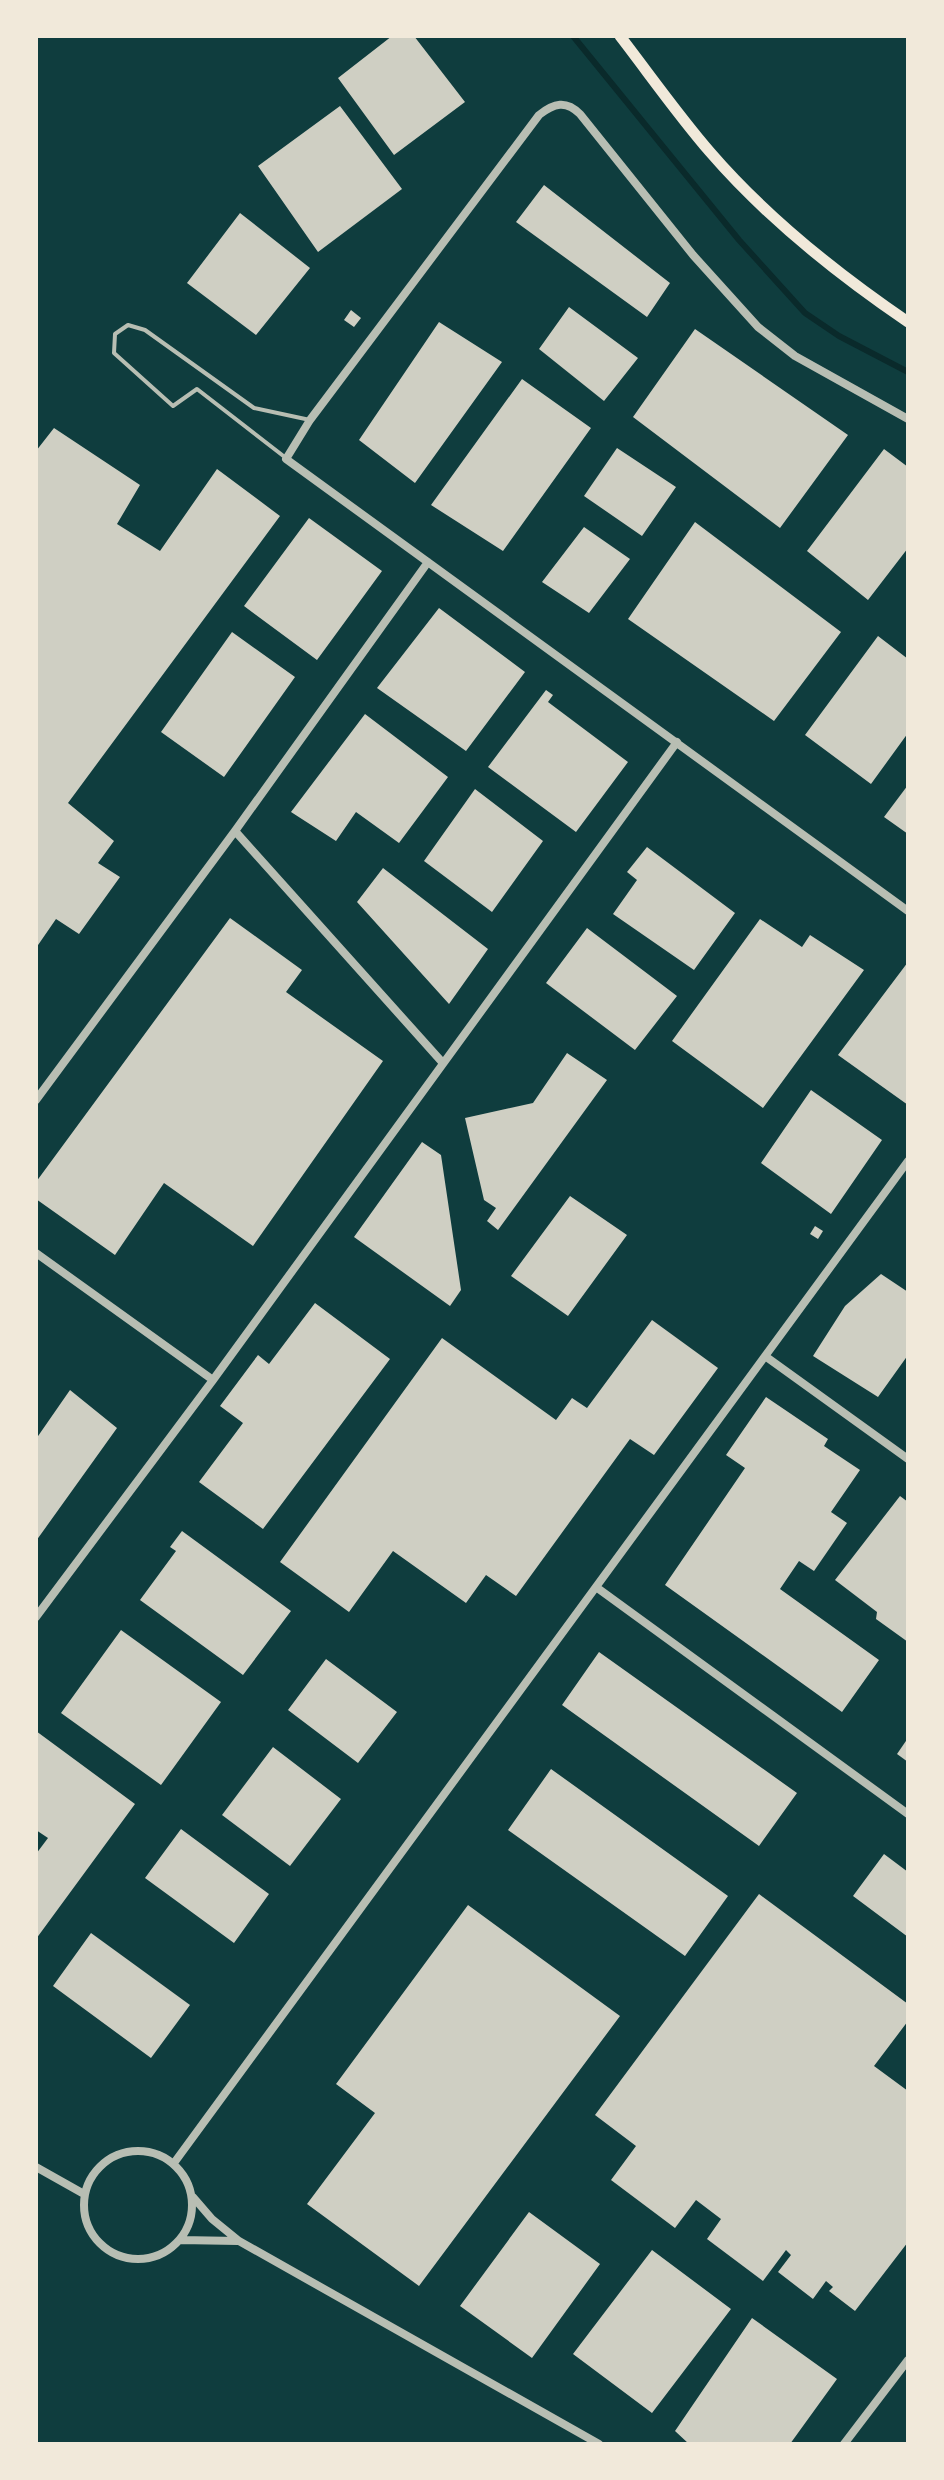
<svg xmlns="http://www.w3.org/2000/svg" width="944" height="2480" font-family="Karla,sans-serif">
<rect width="100%" height="100%" fill="#0f3d3e"/>
<g fill="none" stroke-linecap="round" stroke-linejoin="round">
<path stroke="#0a2a2b" stroke-width="6" d="M573,36L739,240L805,313L839,336L908,372"/>
</g>
<path fill="#cfcfc3" d="M392,36H414L465,102L394,155L338,78Z
M340,106L402,189L318,252L258,166Z
M544,185L670,283L647,317L516,222Z
M240,213L310,268L256,335L187,283Z
M569,307L638,358L604,401L539,349Z
M351,310L361,318L354,327L344,320Z
M439,322L502,362L415,483L359,440Z
M695,329L848,435L780,528L633,417Z
M522,379L591,428L503,551L431,505Z
M54,428L140,485L117,524L160,551L217,469L280,516L68,803L114,841L98,863L120,877L79,934L56,919L36,948V451Z
M617,448L676,487L642,536L584,496Z
M884,449L908,467V548L868,600L807,551Z
M309,518L382,571L317,660L244,606Z
M695,522L841,632L774,721L628,619Z
M584,527L630,559L589,613L542,582Z
M439,608L525,672L466,751L377,688Z
M232,632L295,677L224,777L161,732Z
M878,636L908,659V733L871,784L805,735Z
M546,690L553,695L548,702L628,762L576,832L488,767Z
M365,714L448,777L399,843L356,812L336,841L291,812Z
M908,785V834L884,817Z
M475,789L543,841L492,912L424,861Z
M647,847L735,913L694,970L613,914L637,880L627,872Z
M383,868L488,949L449,1004L357,902Z
M230,918L302,970L286,992L383,1061L253,1246L164,1183L115,1255L36,1199V1182Z
M760,919L802,947L810,935L864,970L763,1108L672,1041Z
M587,928L677,996L635,1050L546,983Z
M908,962V1105L838,1055Z
M567,1053L607,1080L498,1230L487,1221L496,1208L484,1200L465,1118L533,1103Z
M811,1090L882,1140L831,1214L761,1163Z
M422,1142L441,1155L461,1290L450,1306L354,1237Z
M570,1196L627,1235L568,1316L511,1276Z
M815,1226L823,1231L818,1239L810,1234Z
M881,1274L908,1292V1355L878,1397L813,1356L845,1306Z
M315,1303L390,1359L263,1529L199,1482L243,1423L220,1406L258,1355L269,1364Z
M652,1320L718,1368L654,1455L630,1439L516,1596L486,1575L466,1603L393,1551L349,1612L280,1562L442,1338L556,1420L572,1398L587,1408Z
M70,1390L117,1428L36,1541V1439Z
M766,1397L828,1439L824,1446L860,1470L831,1512L847,1523L814,1571L799,1561L780,1589L879,1660L842,1712L665,1585L745,1468L726,1455Z
M900,1496L908,1502V1642L876,1619L877,1612L835,1580Z
M182,1531L291,1611L243,1675L140,1600L176,1551L170,1547Z
M121,1630L221,1702L161,1785L61,1713Z
M599,1652L797,1793L759,1846L562,1705Z
M326,1659L397,1712L358,1763L288,1710Z
M36,1731L135,1804L36,1939V1854L48,1838L36,1830Z
M908,1738V1762L897,1754Z
M273,1747L341,1799L290,1866L222,1815Z
M551,1769L728,1896L685,1956L508,1830Z
M181,1829L269,1894L234,1943L145,1878Z
M884,1854L908,1872V1937L853,1896Z
M759,1894L908,2004V2021L874,2066L908,2091V2242L855,2311L829,2291L833,2287L826,2281L813,2299L778,2272L791,2255L786,2250L763,2281L707,2239L721,2219L696,2200L675,2228L611,2180L636,2146L595,2115Z
M468,1905L620,2016L419,2286L307,2204L375,2113L336,2084Z
M91,1933L190,2005L151,2058L53,1986Z
M529,2212L600,2264L532,2358L460,2306Z
M652,2250L731,2309L652,2413L573,2354Z
M752,2318L837,2379L790,2444H689L675,2431Z"/>
<g fill="none" stroke-linecap="round" stroke-linejoin="round">
<path stroke="#b8beb3" stroke-width="4" d="M286,458L197,389L173,406L114,353L115,334L128,325L145,330L254,408L310,420"/>
<path stroke="#b8beb3" stroke-width="8" d="M908,419L795,356L758,327L693,255L580,114C566,100 554,103 539,115L310,420L286,459L908,911
M235,831L442,1062
M36,1100L235,831L428,562
M36,1253L213,1380
M765,1356L908,1459
M596,1587L908,1814
M36,1617L213,1380L677,742
M84 2205a54 54 0 1 1 108 0a54 54 0 1 1-108 0Z
M174,2163L908,1161
M36,2167L84,2194
M193,2197L212,2219L239,2241L599,2444
M180,2240L238,2241
M844,2444L908,2360"/>
<path stroke="#f1e9da" stroke-width="11" d="M620,36C650,75 678,115 710,152C767,218 836,273 908,322"/>
</g>
<rect width="944" height="2480" fill="none" stroke="#f1e9da" stroke-width="76"/>
</svg>
